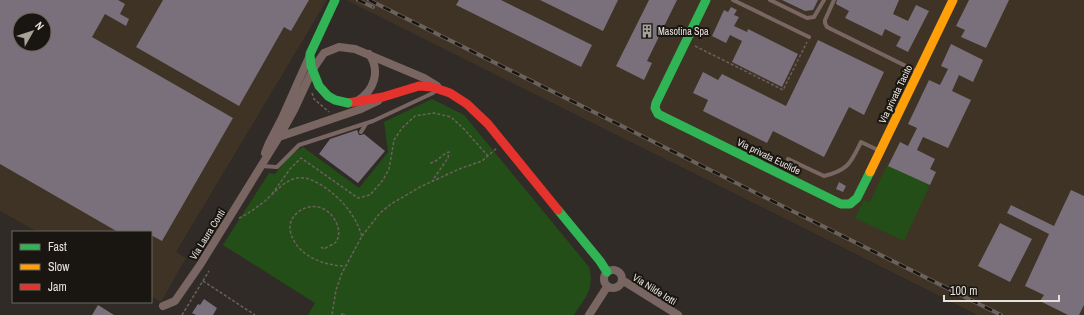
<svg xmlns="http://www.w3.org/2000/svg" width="1084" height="315" font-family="'Archivo Narrow',sans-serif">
<rect width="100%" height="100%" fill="#302b26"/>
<path fill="#3e3324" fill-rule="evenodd" d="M0,0H327L176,252L186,258L161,302L151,296V232H38L0,211ZM20,20H44V44H20Z
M346,0H1084V315H978Z"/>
<path fill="#244e18" d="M432,99L464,115L589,267C595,290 585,297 574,315H308L315,303L223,245L269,173L275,174L290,155L303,147L359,188L388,152L384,122Z
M887,165L930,185L904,241L855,218L864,200L870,202Z"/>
<path fill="#7a707c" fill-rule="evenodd" d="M0,0H118L125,4L120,14L129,19L126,26L105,14L92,37L233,118L162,241L151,235V232H118L0,164ZM20,20H44V44H20Z
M163,0H309L291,31L284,27L239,106L136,47Z
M459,0H501L592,45L581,67L456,5Z
M540,0H618L603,31Z
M649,0H677L647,61L652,63L644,80L616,66Z
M782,0H818L813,10L805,11Z
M837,0H899L893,14L908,21L916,5L929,11L908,52L896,46L901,37L885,29L882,36L845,18L849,11L836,4Z
M969,0H1009L986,48L961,37L965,30L956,26Z
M731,7L737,10L734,15L739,17L734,26L747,32L748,29L798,54L782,87L732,62L742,41L730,35L726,43L712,36L724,10L728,12Z
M818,40L884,72L864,115L849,107L824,157L773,131L767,143L703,111L708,100L693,93L703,72L718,80L722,74L786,106Z
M951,44L983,60L973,82L959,75L952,91L971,100L948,148L923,137L917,150L935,159L930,169L936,172L930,185L888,166L900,142L908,146L917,128L908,124L929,80L940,85L948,69L941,66Z
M357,130L359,135H361L364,134L385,151L358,183L319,154L330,139Z
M839,182L846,186L843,192L836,189Z
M1071,190L1084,196V305L1079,315H1068L1040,301L1044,295L1025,286L1049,234L1007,213L1011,205L1054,226Z
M1000,223L1032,239L1010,282L978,266Z
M204,299L217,308L213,315H196L192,313L198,304L200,305Z
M98,305L114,315H92Z"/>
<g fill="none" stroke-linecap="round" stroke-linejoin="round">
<path stroke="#6c615d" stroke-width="1.5" stroke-dasharray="3 2" stroke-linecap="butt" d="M695,46L783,90L807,42
M312,93L314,99L329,112
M430,163C438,162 442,154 449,152L448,158L432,181
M272,194L290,169L301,158L358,198L370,195L383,180L389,169L394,140L402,128L415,116L434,113L451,117L464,129L488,156
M239,218C248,214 257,207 265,201C274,193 285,180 297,178C309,176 322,185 331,192C346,204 356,218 362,236L342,273L336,290L332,315
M362,236L380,213L391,204L420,187L459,169L482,161L497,148
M321,247L324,249C327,247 332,245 335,243C345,232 333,211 321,208C306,202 285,216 291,234C298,256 324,266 346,266
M203,281L255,315
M182,315L209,271
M341,315L344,313L345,315"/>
<path stroke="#796663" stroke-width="4" d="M733,0L809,37
M770,0L807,18L814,17L824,0
M834,0L825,20V23L827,27L918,72
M361,132L366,124
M788,159L824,176C849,170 851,162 861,142L880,151
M261,166L277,167L299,145L373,121L433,93L437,90"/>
<path stroke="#796663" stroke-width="8" d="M357,101C374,91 381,71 369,54
M279,137L361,109L378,101
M265,153L269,143L282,118L310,55
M604 279a9 9 0 1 1 18 0a9 9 0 1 1-18 0Z
M622,280L678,315
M163,306L175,301L200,265L279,137L294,110L313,69L324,53L339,47L355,49L424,78L437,86
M589,315L607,287"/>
<path stroke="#30b455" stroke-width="9" d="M706,0L656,103L655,108L658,114L841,204H850L857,198L870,172
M558,210L600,261L607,272"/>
<path stroke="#ff9f0a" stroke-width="9" d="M870,172L953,0"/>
<path stroke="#e5322d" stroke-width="9" d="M348,103L383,97L419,86L432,87L450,93L467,104L488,124L558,210"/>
<g stroke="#6b615d" stroke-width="4">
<path id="rail" d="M358,0L373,7
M369,0L1001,315"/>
</g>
<use href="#rail" stroke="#191510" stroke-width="2.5" stroke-dasharray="8" stroke-linecap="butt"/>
<path stroke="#30b455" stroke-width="9" d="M335,0L310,54L311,66L319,86L328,96L335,100L348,103"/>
</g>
<defs>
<g id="building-bare" transform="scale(1.08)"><path d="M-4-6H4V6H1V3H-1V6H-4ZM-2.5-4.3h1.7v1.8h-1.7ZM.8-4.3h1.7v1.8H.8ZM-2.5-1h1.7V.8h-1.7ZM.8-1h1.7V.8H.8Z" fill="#a6a19b" stroke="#191510" stroke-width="2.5" paint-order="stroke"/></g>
</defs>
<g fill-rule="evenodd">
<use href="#building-bare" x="647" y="31"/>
</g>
<g text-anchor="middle" stroke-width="4" stroke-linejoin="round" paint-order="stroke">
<g font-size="10" fill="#e6e1da" stroke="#191510" text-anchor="start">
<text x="658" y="35">Masotina Spa</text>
</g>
<g font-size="10" fill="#e6e1da" stroke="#191510">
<text transform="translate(895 94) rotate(-64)" y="4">Via privata Tacito</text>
<text transform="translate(769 156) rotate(26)" y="4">Via privata Euclide</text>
<text transform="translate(207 234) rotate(-58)" y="4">Via Laura Conti</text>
<text transform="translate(655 289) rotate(32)" y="4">Via Nilde Iotti</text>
</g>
</g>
<rect x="12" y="231" width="140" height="72" fill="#191510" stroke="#6b6761"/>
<rect x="20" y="244" width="20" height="6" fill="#30b455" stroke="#6b6761"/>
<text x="48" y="251" font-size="12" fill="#e6e1da">Fast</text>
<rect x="20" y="264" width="20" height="6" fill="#ff9f0a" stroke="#6b6761"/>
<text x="48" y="271" font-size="12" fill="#e6e1da">Slow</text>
<rect x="20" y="284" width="20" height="6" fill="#e5322d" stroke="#6b6761"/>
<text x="48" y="291" font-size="12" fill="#e6e1da">Jam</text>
<g transform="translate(32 32) rotate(51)"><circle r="19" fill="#191510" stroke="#6b6761"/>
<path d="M0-3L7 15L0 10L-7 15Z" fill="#a6a19b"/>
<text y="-6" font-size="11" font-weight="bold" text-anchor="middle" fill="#e6e1da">N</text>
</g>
<path d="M944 295v6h115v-6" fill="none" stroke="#e6e1da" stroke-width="2"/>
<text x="950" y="295" font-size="12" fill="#e6e1da" stroke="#191510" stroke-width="3" paint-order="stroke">100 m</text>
</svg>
